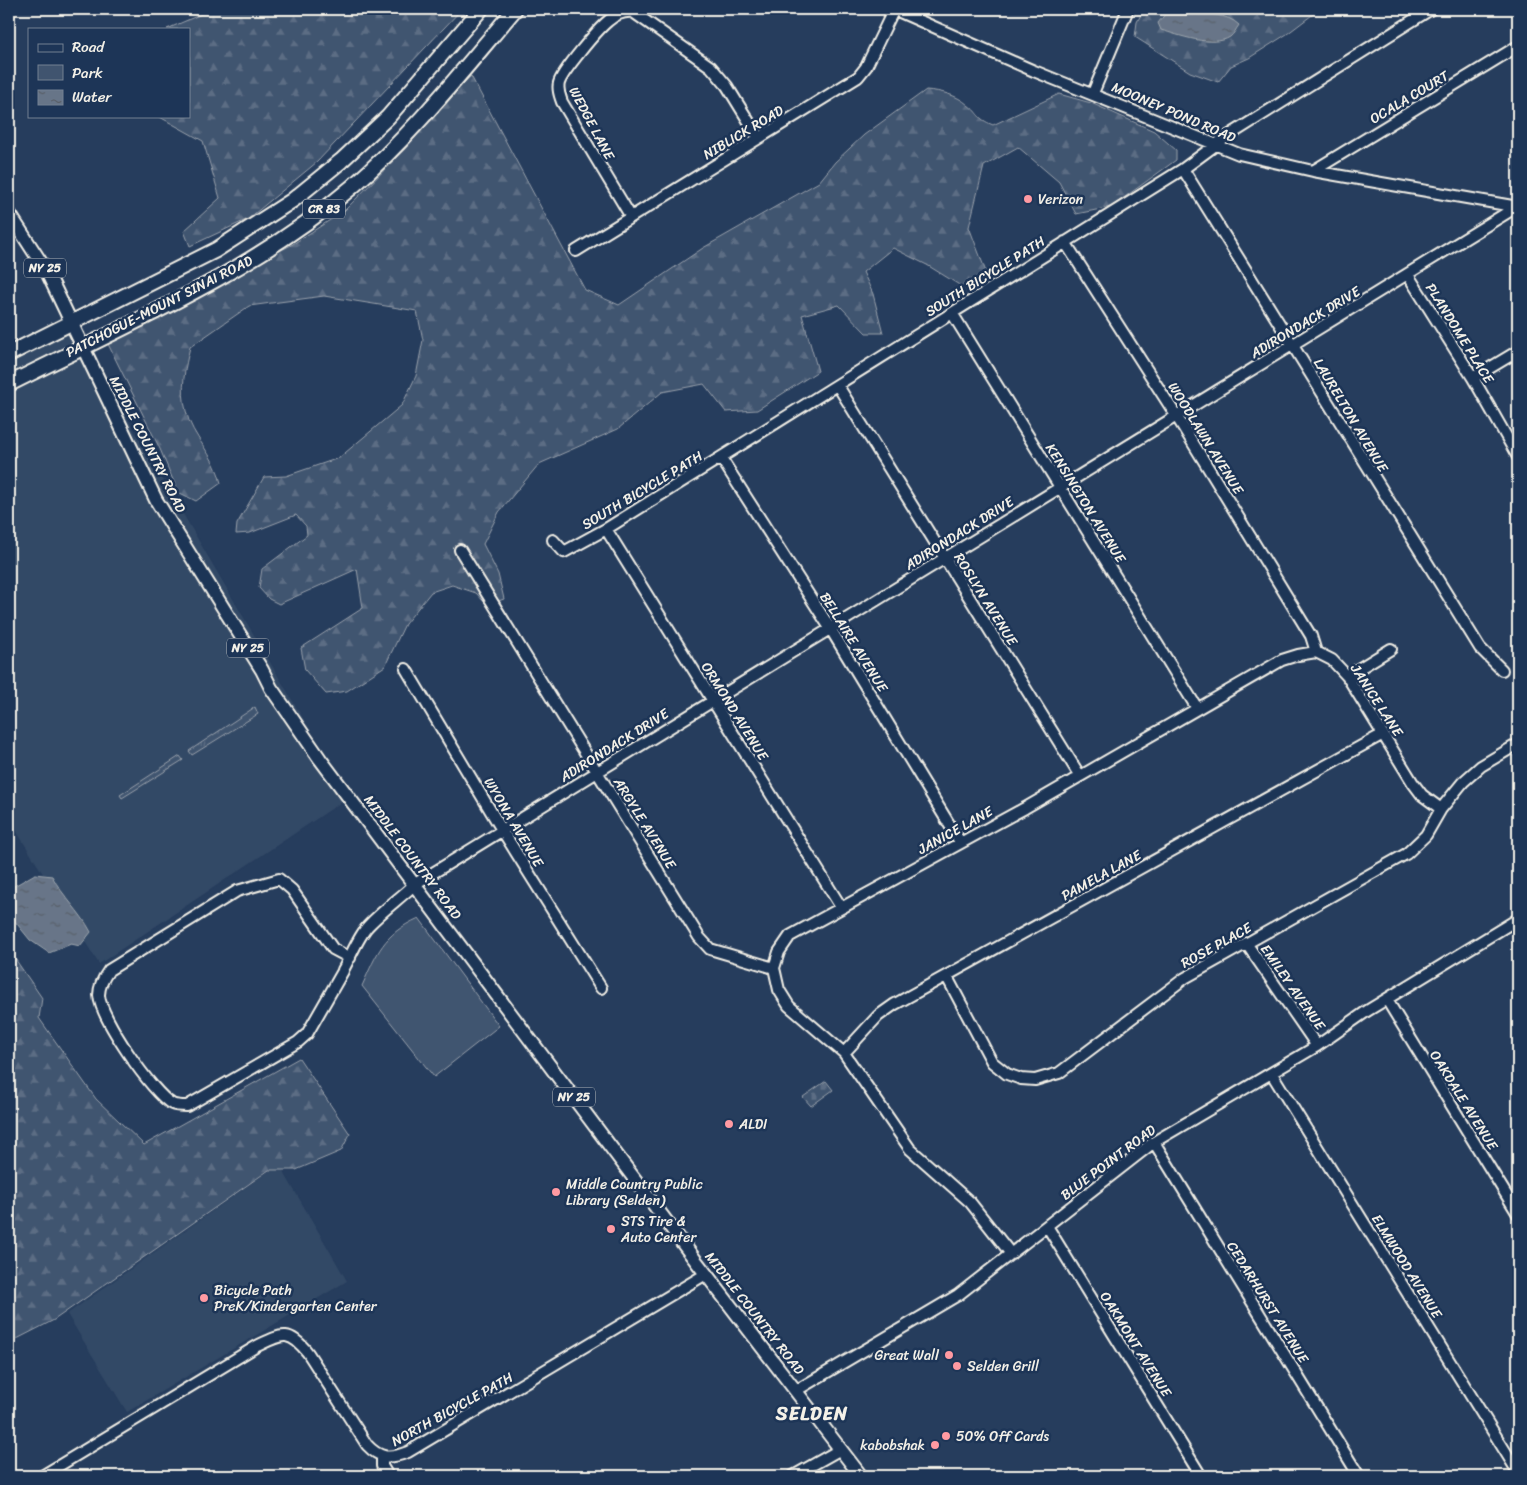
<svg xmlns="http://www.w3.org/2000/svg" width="1527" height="1485" font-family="Sriracha,sans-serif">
<defs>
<pattern id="grass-tufts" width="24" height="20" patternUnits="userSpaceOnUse" patternTransform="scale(1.25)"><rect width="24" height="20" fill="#40546f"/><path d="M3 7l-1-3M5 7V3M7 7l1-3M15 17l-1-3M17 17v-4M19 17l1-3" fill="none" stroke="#5c6d84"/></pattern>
<pattern id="forest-firs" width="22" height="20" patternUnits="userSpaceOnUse" patternTransform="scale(1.25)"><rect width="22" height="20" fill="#40546f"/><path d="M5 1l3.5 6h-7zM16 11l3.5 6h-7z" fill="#5c6d84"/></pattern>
<pattern id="cemetery-stones" width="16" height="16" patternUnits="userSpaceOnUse" patternTransform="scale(1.25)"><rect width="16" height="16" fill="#40546f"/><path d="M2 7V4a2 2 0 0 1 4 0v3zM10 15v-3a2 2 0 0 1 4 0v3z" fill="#5c6d84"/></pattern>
<pattern id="water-ripples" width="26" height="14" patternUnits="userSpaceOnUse" patternTransform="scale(1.25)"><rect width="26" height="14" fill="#677588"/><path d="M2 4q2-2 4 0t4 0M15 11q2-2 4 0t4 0" fill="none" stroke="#585e67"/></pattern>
</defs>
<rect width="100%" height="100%" fill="#263d5d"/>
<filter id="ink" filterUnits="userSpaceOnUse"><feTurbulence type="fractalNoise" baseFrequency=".02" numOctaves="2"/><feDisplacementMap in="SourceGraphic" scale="10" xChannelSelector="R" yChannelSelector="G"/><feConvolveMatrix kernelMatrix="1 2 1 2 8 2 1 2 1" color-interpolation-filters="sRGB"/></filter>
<g filter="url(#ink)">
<path fill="#334966" d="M71,323L349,797L99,964L9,819V354Z
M279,1164L347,1281L127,1412L67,1314Z"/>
<path fill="url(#grass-tufts)" stroke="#9aa2ac" d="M255,707L258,714L192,755L189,751Z
M180,756L183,760L122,798L120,795Z"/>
<path fill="url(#forest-firs)" stroke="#9aa2ac" d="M213,9H462L317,162L248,219L190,246L184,231L220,198L203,141L158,116H189V29H167Z
M1144,9H1320L1287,34L1249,58L1231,66L1218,82L1190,72L1135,37L1137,22Z
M471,76L585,290L619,305L703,248L819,182L835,162L864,135L926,90C941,91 957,95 968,105C980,114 976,118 993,125L1059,94L1091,103L1154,131L1176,150V160L1111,207L1076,214L1059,182L1018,147L984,166L969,227L986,272L961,286L927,265L893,248L863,272L873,294L883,333H866L839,305L802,315L818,371L757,410L726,412L704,384L662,392L618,429L539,464L499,512L483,544L498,574L504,599L487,605L476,593L452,585L431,592L405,624L385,666L347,691L326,694L305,670L301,648L363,608L357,569L279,604L269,599L259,588L262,569L307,535L306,526L296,515L250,533L236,534L237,524L264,477L286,476L339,458L402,405L416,376L423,340L417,311L324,296L249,306L190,347C185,368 180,389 186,411C192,437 215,455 221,483L196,501L178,492L160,449L107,342L293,244L344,211L405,149L456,90Z
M9,950L42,998L39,1018L96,1099L144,1145L299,1058L350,1134L341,1151L296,1170H269L54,1320L9,1343Z"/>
<path fill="url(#cemetery-stones)" stroke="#9aa2ac" d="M826,1081L833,1090L811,1106L803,1097Z"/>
<path fill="#40546f" stroke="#9aa2ac" d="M419,918L499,1026L434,1077L362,986C377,953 383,934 419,918Z"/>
<path fill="url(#water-ripples)" stroke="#9fa7ae" d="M1191,11C1207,15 1227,13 1239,25C1236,29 1234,34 1230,37C1213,48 1178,35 1161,30L1158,23L1167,12Z
M35,874L52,876C63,897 80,911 91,932L80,946L71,944L49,953L30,940L9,914V889Z"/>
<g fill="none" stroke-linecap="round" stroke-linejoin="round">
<g stroke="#f4f1e8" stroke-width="14">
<path id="minor" d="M893,9L1034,71L1239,154L1313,171L1518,207
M1093,93L1128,9
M1183,169C1283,328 1380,488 1480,648L1502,670
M1313,171L1518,46
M631,217L562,102C560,96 557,90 559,83C562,72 597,30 608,21C615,15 624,11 633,12L711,67L727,86L759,138
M1065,242L1177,417L1311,636L1316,652
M576,251L858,77L866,67L894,9
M1408,275L1473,378L1518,457
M952,313L1197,708
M1473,378L1518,351
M838,386L1080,776
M721,458L830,628L960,842
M606,529L841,907
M553,540L564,552L606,529L1183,169L1225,138L1431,9
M460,550L699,937L710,949L774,968
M406,669L502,830L601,988
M1347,676L1391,649
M1246,943L1317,1046
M350,958L333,949L292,890L279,879L237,891L109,970C104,977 99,985 99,995C100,1017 152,1093 172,1104C176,1106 183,1106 187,1106L298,1042L307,1034L343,971V970C351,956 358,937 368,926C382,911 400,898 415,884L1518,206
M947,977L992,1062L1007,1074L1021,1079L1035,1080L1059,1073L1185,978L1406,854L1426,835L1441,809L1463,782L1481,766L1518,744
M1387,1000L1518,1214
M844,1053L878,1016L895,1004L1383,734
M1272,1074L1518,1472
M1154,1142L1359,1476
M1047,1226L1201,1476
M1011,1254L970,1202L910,1149L844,1053L789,1006L779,990L774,968L779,952L790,936L1025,808L1282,660L1298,655L1316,652L1332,660L1347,676L1413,783L1422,795L1441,809
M797,1390L958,1295L1154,1142L1317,1046L1367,1011L1518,919
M382,1457V1466L388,1476
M42,1476L257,1346C282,1334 289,1329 308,1353L367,1445C380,1459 390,1459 408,1452L706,1274
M793,1476L841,1449"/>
</g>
<g stroke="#f4f1e8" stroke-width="16">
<path id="major" d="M9,213L47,272L156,500L262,670L271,688L320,759L696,1261L861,1476"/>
</g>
<g stroke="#f4f1e8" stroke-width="18">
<path id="highway" d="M9,354L216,250L293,200L341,161L388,117L481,9
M9,384C126,325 251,273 352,187C413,134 463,70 515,9"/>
</g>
<use href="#minor" stroke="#1d3557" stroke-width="10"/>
<use href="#major" stroke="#1d3557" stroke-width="12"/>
<use href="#highway" stroke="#1d3557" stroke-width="14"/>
</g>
</g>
<g fill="#ff9aa2" stroke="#1d3557" stroke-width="2">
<circle cx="1028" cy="199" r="5"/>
<circle cx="729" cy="1124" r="5"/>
<circle cx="556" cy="1192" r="5"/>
<circle cx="611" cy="1229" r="5"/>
<circle cx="204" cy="1298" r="5"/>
<circle cx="949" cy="1355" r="5"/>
<circle cx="957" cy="1366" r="5"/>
<circle cx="946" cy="1436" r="5"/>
<circle cx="935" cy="1445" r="5"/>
</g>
<g text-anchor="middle" stroke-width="5" stroke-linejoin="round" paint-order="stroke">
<g fill="#1d3557" stroke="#b4b9bc" stroke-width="1">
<rect x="303" y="199.5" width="42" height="19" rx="4"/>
<rect x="24" y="258.5" width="42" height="19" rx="4"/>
<rect x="227" y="638.5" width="42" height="19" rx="4"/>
<rect x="553" y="1087.5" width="42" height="19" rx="4"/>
</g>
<g font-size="12" font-weight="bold" fill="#f4f1e8">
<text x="324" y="213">CR 83</text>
<text x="45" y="272">NY 25</text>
<text x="248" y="652">NY 25</text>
<text x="574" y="1101">NY 25</text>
</g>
<g font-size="14" fill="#f4f1e8" stroke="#1d3557">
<text transform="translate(1409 97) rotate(-31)" y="5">OCALA COURT</text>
<text transform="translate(1174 112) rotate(23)" y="5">MOONEY POND ROAD</text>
<text transform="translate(592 123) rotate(62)" y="5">WEDGE LANE</text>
<text transform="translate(743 132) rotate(-31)" y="5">NIBLICK ROAD</text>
<text transform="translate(985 276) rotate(-32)" y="5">SOUTH BICYCLE PATH</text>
<text transform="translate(159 306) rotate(-27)" y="5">PATCHOGUE-MOUNT SINAI ROAD</text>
<text transform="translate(1305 322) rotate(-31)" y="5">ADIRONDACK DRIVE</text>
<text transform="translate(1460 333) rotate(58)" y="5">PLANDOME PLACE</text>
<text transform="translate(1351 415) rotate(59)" y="5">LAURELTON AVENUE</text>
<text transform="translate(1206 438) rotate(58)" y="5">WOODLAWN AVENUE</text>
<text transform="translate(148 444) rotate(63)" y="5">MIDDLE COUNTRY ROAD</text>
<text transform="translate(642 490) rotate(-31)" y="5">SOUTH BICYCLE PATH</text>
<text transform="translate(1086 503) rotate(58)" y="5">KENSINGTON AVENUE</text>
<text transform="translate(959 533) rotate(-32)" y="5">ADIRONDACK DRIVE</text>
<text transform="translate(986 599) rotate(58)" y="5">ROSLYN AVENUE</text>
<text transform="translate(854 642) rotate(58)" y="5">BELLAIRE AVENUE</text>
<text transform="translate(1377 700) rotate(57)" y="5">JANICE LANE</text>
<text transform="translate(735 711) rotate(58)" y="5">ORMOND AVENUE</text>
<text transform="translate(614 745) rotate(-32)" y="5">ADIRONDACK DRIVE</text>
<text transform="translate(514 822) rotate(59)" y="5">WYONA AVENUE</text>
<text transform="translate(645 823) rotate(58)" y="5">ARGYLE AVENUE</text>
<text transform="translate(955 830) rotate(-29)" y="5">JANICE LANE</text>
<text transform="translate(413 857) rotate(53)" y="5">MIDDLE COUNTRY ROAD</text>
<text transform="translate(1101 875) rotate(-29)" y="5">PAMELA LANE</text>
<text transform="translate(1216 945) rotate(-29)" y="5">ROSE PLACE</text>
<text transform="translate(1293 987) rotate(55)" y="5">EMILEY AVENUE</text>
<text transform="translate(1464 1100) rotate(58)" y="5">OAKDALE AVENUE</text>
<text transform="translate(1108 1162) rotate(-37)" y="5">BLUE POINT ROAD</text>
<text transform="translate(1407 1266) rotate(58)" y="5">ELMWOOD AVENUE</text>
<text transform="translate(1268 1302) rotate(58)" y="5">CEDARHURST AVENUE</text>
<text transform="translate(755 1313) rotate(52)" y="5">MIDDLE COUNTRY ROAD</text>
<text transform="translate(1136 1344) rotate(58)" y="5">OAKMONT AVENUE</text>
<text transform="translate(452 1409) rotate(-29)" y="5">NORTH BICYCLE PATH</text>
</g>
<g font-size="14" fill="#f4f1e8" stroke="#1d3557" text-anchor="start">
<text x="1038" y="204">Verizon</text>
<text x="739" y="1129">ALDI</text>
<text x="566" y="1189">Middle Country Public<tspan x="566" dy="16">Library (Selden)</tspan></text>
<text x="621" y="1226">STS Tire &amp;<tspan x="621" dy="16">Auto Center</tspan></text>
<text x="214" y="1295">Bicycle Path<tspan x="214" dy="16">PreK/Kindergarten Center</tspan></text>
<text x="939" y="1360" text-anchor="end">Great Wall</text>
<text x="967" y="1371">Selden Grill</text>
<text x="956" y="1441">50% Off Cards</text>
<text x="925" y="1450" text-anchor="end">kabobshak</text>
</g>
<g font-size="19" font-weight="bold" letter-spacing="1" fill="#f4f1e8" stroke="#1d3557">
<text x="812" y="1420">SELDEN</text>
</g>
</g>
<rect width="1527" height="1485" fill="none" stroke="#1d3557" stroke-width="30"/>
<rect x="15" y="15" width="1497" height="1455" fill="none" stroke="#f4f1e8" stroke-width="2" filter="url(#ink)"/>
<rect x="28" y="28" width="162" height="90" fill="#1d3557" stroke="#738091"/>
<rect x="38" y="44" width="25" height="8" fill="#1d3557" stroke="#738091"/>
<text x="72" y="52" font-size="15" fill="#f4f1e8">Road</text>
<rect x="38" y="65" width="25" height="15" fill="#40546f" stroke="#738091"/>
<text x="72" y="78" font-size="15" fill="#f4f1e8">Park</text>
<rect x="38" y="90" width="25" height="15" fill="url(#water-ripples)" stroke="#738091"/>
<text x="72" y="102" font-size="15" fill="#f4f1e8">Water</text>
</svg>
